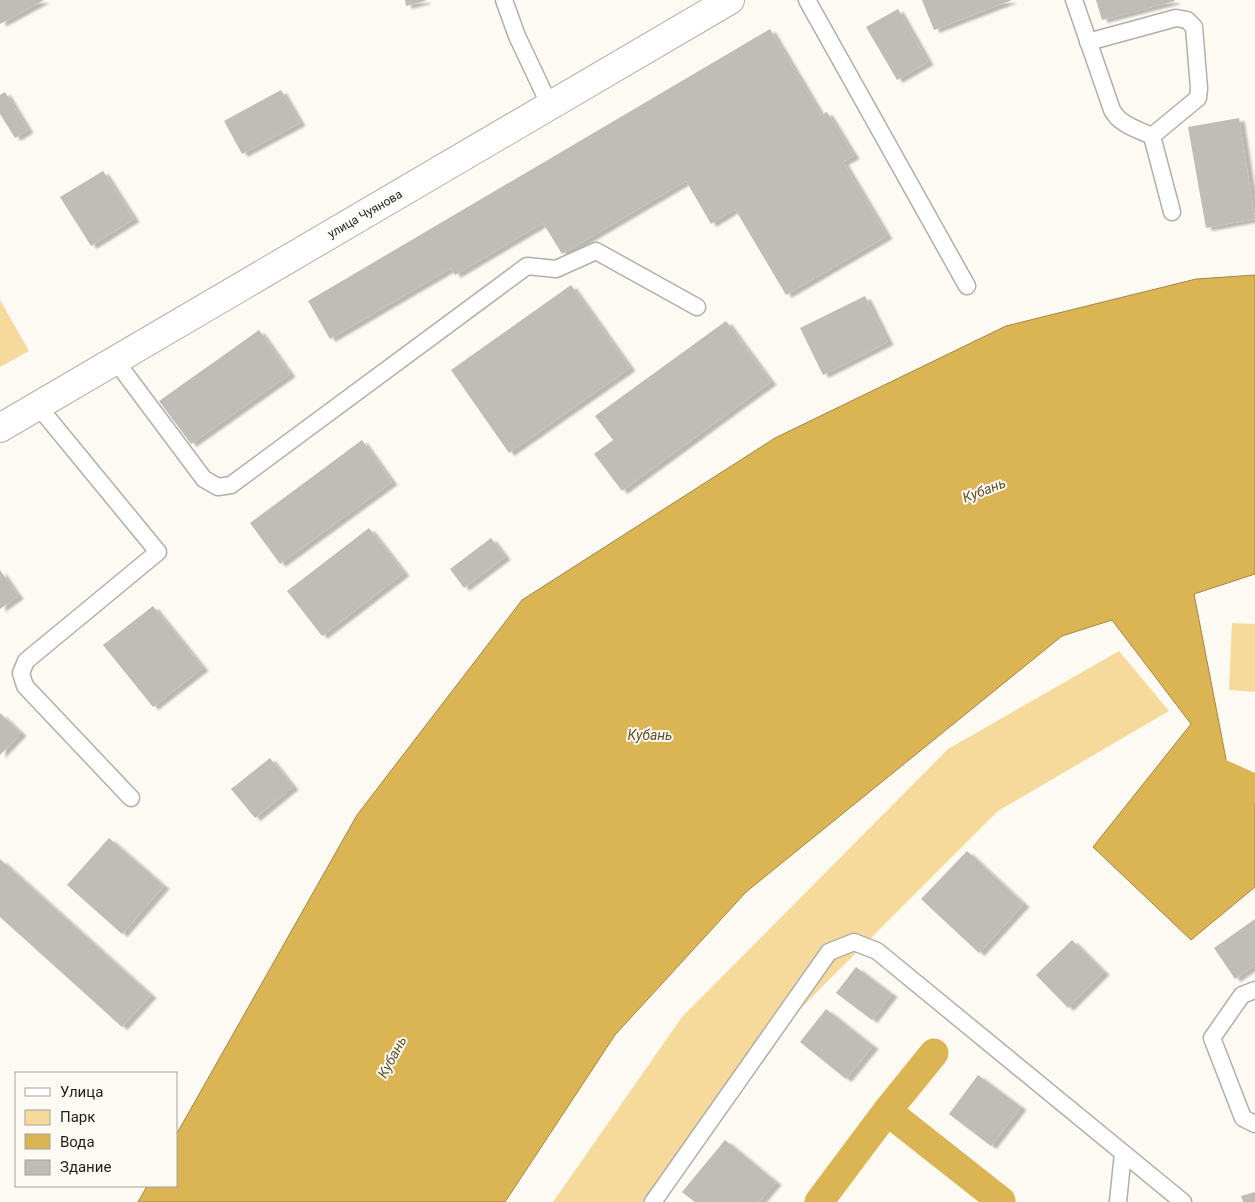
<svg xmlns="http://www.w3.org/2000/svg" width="1255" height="1202" font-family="Roboto,sans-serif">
<defs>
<filter id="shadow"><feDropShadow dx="5.5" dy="3" stdDeviation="1" flood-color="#0004"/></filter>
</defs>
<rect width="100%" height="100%" fill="#fdfaf4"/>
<path fill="#f5da9c" d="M0,300L29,351L0,367Z
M1232,623L1255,624V692L1229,690Z
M1119,651L1169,711L998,811L774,1035L646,1202H553L682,1017L948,749Z"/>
<path fill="#dbb454" stroke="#a38743" d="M1255,275V574L1194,594L1226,759V776L1255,789V887L1191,940L1093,847L1191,724L1112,620L1062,636L746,892L615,1035L505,1202H138L147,1186H176V1135L357,815L522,600L775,438L1006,326L1196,279Z"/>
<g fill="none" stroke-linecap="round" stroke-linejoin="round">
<path stroke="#dbb454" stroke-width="29" d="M1200,756L1202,765L1255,789
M887,1111L1001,1201
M819,1202L887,1111L934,1053"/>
</g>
<path fill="#bfbdb7" filter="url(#shadow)" d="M0,0H44L0,24Z
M405,0H425V1L406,6Z
M922,0H1012L934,30Z
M1096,0H1174L1175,1L1102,20Z
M898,9L928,62L897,80L866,27Z
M770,29L821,115L827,112L854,156L843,162L887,236L786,295L735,209L711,224L686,181L562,254L543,223L455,275L451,268L330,339L308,301Z
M281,90L300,123L242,154L224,121Z
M5,92L28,130L15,138L0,114V95Z
M1239,118L1255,219L1206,228L1188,127Z
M103,171L134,219L91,246L60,197Z
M571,285L630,368L509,453L451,370Z
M865,296L888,342L823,375L800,328Z
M726,321L771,382L622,491L594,454L613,440L595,416Z
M259,330L290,374L191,444L159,401Z
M362,440L392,482L280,564L250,523Z
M369,528L404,573L322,636L287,591Z
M491,538L505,557L464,588L450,569Z
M0,570L18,596L0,609Z
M153,606L203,668L153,707L103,645Z
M0,713L21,733L0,755Z
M270,758L293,787L255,818L231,789Z
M109,838L164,886L122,934L67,885Z
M967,851L1024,904L979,953L921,899Z
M0,859L151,995L122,1027L0,917Z
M1255,919V965L1235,979L1214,948Z
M1072,940L1104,972L1068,1008L1036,975Z
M856,967L892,994L872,1020L836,993Z
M826,1009L873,1046L846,1079L800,1042Z
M978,1075L1021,1107L991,1146L949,1114Z
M725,1140L776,1182L759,1202H695L682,1192Z
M1255,1192V1202H1243L1241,1196Z"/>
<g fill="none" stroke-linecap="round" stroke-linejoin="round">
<g stroke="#b1afa9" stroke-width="19">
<path id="service" d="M504,0L517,36L550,106
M807,0L967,286
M1074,0L1112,110C1120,125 1137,129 1152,136L1172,212
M1088,42L1176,18L1187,20L1194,27L1199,88L1198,98L1152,136
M115,360L204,479L218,487L231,485L527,266L556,269L596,251L697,307
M38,406L158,552L26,661L21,673L25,686L131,798
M1255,990L1242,995L1212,1038L1243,1118L1255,1124
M653,1202L829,952L854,942L877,951L1183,1202
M1118,1202L1123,1153"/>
</g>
<g stroke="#b1afa9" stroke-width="30">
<path id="minor" d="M0,428L730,0"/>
</g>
<use href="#service" stroke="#fff" stroke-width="16"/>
<use href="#minor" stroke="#fff" stroke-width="28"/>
</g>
<g text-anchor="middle" stroke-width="4" stroke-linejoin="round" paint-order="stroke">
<g font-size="12" fill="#1f1e1c" stroke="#fdfaf4">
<text transform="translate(365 214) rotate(-30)" y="4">улица Чуянова</text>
</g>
<g font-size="14" font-style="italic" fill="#615028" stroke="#fdfaf4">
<text transform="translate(984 490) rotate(-21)" y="5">Кубань</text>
<text x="650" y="740">Кубань</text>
<text transform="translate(392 1057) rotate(-62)" y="5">Кубань</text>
</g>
</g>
<rect x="15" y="1072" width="162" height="115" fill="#fdfaf4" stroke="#a4a29e"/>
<rect x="25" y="1088" width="25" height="8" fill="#ffffff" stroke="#a4a29e"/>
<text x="60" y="1097" font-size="15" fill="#1f1e1c">Улица</text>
<rect x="25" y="1110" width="25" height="15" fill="#f5da9c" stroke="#a4a29e"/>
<text x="60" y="1122" font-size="15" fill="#1f1e1c">Парк</text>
<rect x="25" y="1134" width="25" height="15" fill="#dbb454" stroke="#a4a29e"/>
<text x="60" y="1147" font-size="15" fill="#1f1e1c">Вода</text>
<rect x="25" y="1160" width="25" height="15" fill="#bfbdb7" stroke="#a4a29e"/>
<text x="60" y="1172" font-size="15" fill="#1f1e1c">Здание</text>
</svg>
